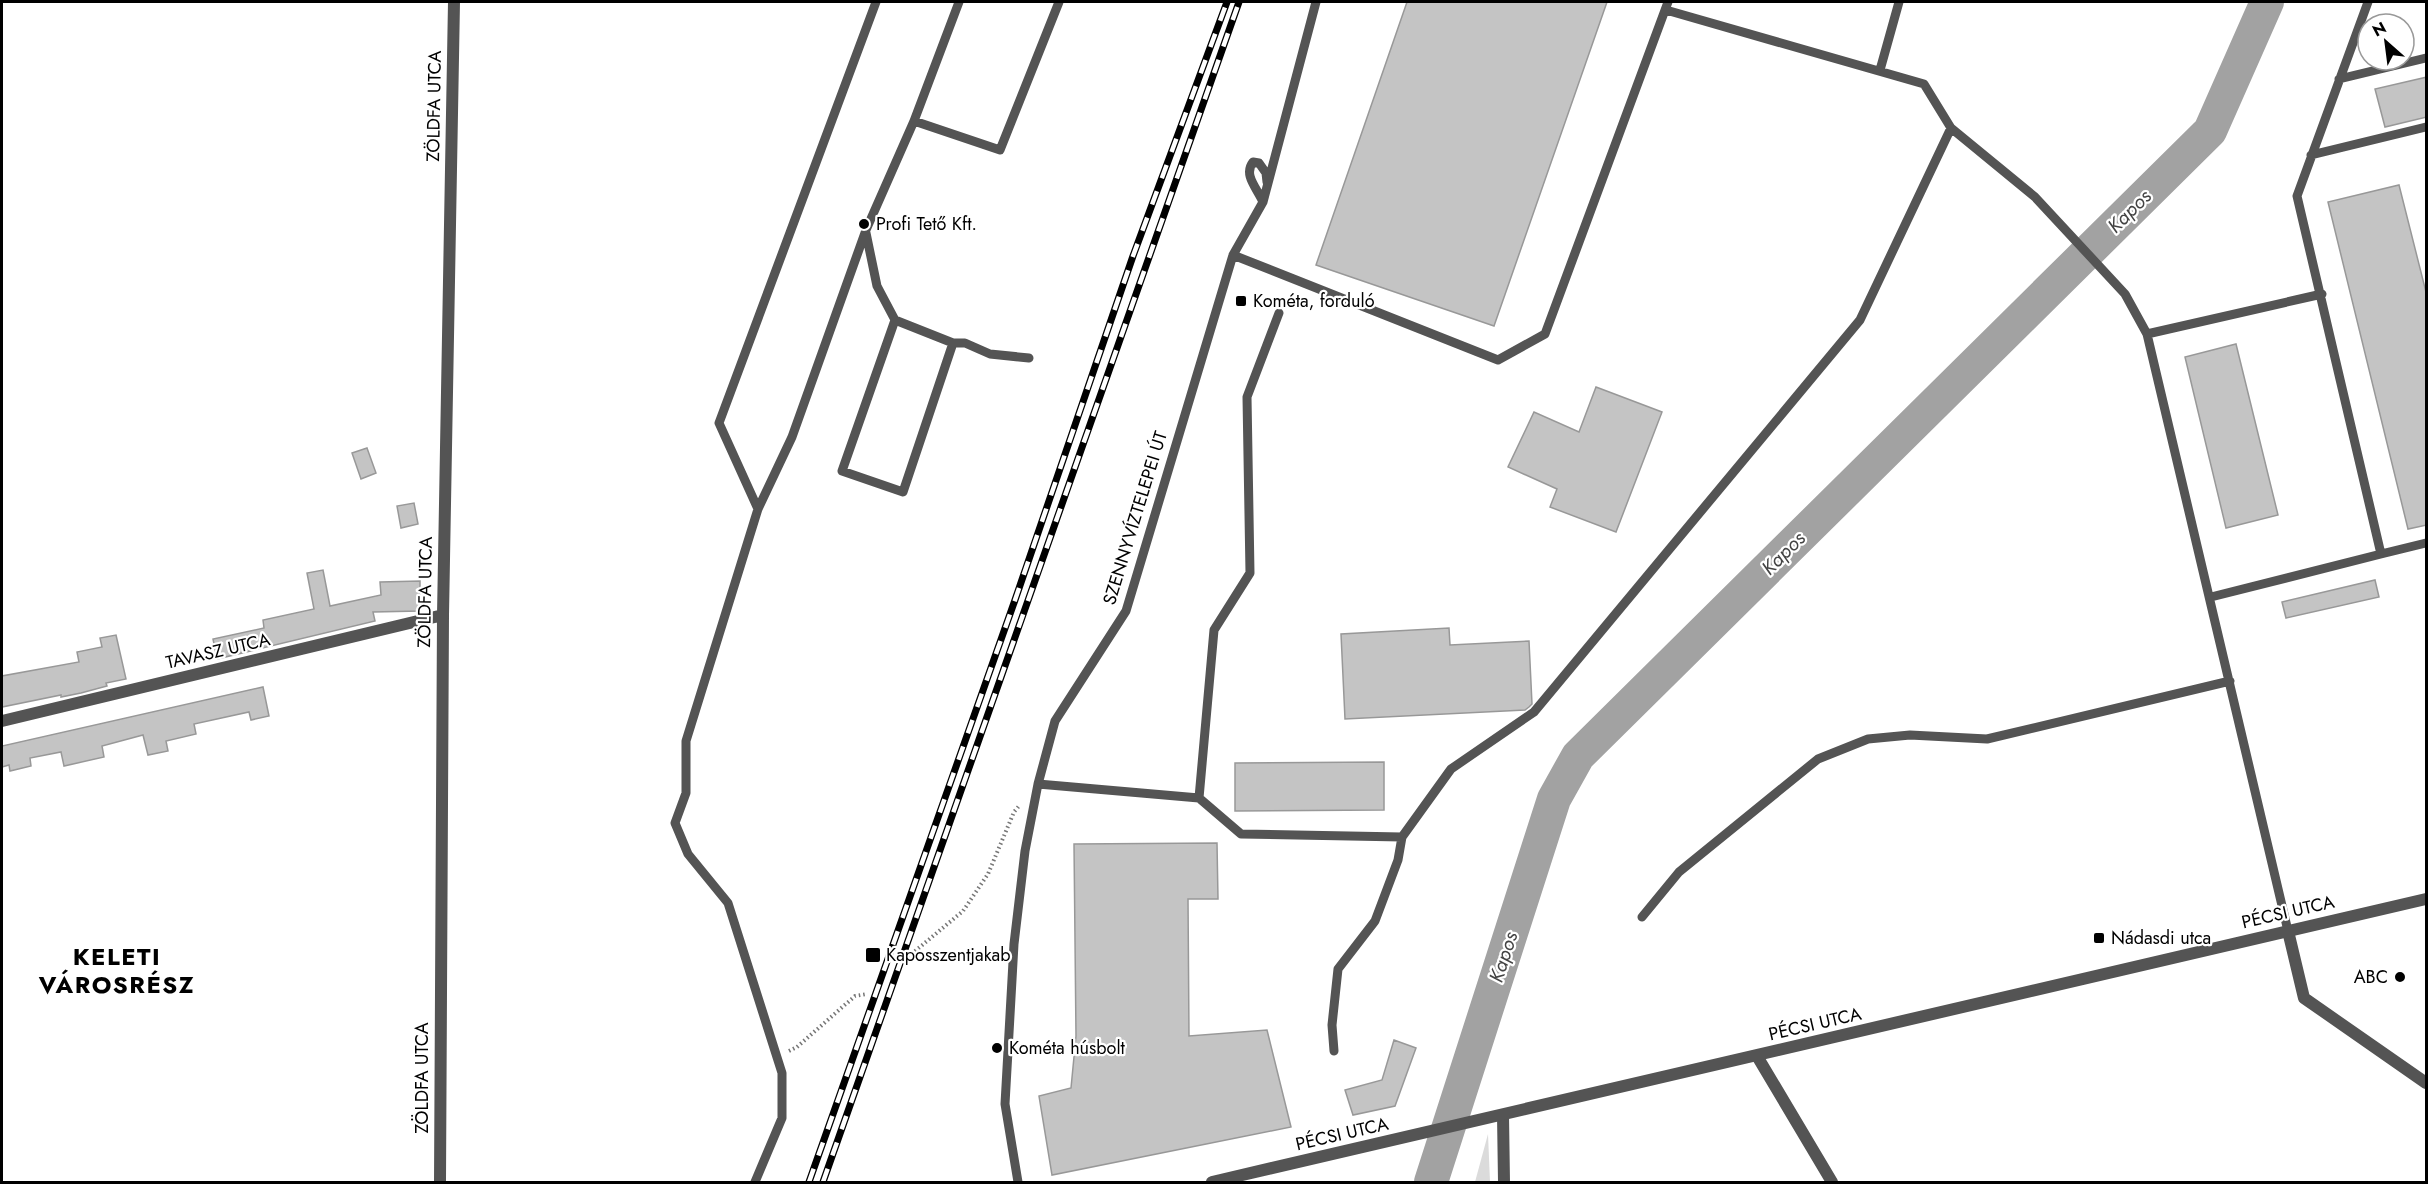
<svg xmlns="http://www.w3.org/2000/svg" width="2428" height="1184" font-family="Jost,sans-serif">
<rect width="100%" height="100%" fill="#fff"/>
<path fill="#dbdbdb" d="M1488,1134L1490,1182H1475Z"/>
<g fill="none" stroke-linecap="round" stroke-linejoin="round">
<path stroke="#a2a2a2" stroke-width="34" d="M1431,1182L1554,799L1578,756L2210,131L2267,2"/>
</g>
<path fill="#c4c4c4" stroke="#989898" stroke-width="1.5" d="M1407,2H1607L1494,326L1316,265Z
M2427,77V117L2385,127L2375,89Z
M2399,185L2427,296V525L2408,529L2328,202Z
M2236,344L2278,515L2226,528L2185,357Z
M1596,387L1662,412L1616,532L1550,507L1557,489L1508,467L1534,412L1579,432Z
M367,448L376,473L361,479L352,453Z
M414,503L418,524L401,528L397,506Z
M323,570L330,606L381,595L380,582L420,581V611L373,612L375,621L217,659L213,639L264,628L263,620L314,609L307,573Z
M2375,580L2379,597L2286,618L2282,602Z
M1449,628L1450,645L1529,641L1532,704L1529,707L1525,710L1345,719L1341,634Z
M116,635L126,679L106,683L107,686L81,693L61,697V695L2,707V676L79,662L77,652L102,647L100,638Z
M263,687L269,716L251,720L249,712L194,724L196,734L166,741L168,751L148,755L143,735L102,746L104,757L64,766L61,752L30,758L31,766L10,771L9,765L2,767V746Z
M1384,762V810L1235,811V763Z
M1217,843L1218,899H1188L1189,1036L1267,1030L1291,1127L1052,1175L1039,1096L1071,1088L1076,1036L1074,844Z
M1394,1040L1416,1048L1395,1106L1353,1115L1345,1090L1382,1080Z"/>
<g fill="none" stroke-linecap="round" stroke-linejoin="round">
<path stroke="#767676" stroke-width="4" stroke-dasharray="1.5 3" stroke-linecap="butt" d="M908,957L963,911L988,874L1014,812L1019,806
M789,1051L797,1047L855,996L867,994"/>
<path stroke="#545454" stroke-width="9" d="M1666,10L1924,84L1951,128L2035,197L2125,294L2147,334L2288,931
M1880,70L1899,2
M2339,79L2426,58
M914,121L1000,150L1059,2
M2311,155L2426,127
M1263,202C1257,188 1243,175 1253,162L1259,163L1266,173L1267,182
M866,233L877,286L895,320L842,471L903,492L953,343L895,320
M1233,255L1498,360L1545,334L1668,2
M2147,334L2322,294
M953,343H965L990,354L1029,358
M758,509L792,437L866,230L914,121L959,2
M2381,554L2426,543
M2211,597L2381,554L2297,196L2368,2
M1038,784L1199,798L1214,630L1250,573L1247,397L1279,313
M1199,798L1241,834L1402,837L1451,769L1534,712L1860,320L1951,128
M1642,917L1679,872L1818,759L1868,739L1910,735L1987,739L2230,681
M1334,1051L1332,1025L1338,969L1375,921L1398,860L1402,837
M755,1182L782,1118V1073L728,903L688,854L675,823L686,793V741L758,509L719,423L876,2
M1018,1182L1005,1104L1014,944L1025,851L1038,784L1055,721L1126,611L1233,255L1263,202L1316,2"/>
<path stroke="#545454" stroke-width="12" d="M2,721L443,615
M2288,931L2304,998L2426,1083
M1757,1056L1832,1182
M1503,1115L1504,1182
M440,1182L443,615L454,2"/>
<path stroke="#545454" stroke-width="12" d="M1212,1182L2426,899"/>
<g stroke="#000" stroke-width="7">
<path id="rail" d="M809,1182L1015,600L1133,256L1227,2
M823,1182L1239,2"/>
</g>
<use href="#rail" stroke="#fff" stroke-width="4.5" stroke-dasharray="14" stroke-linecap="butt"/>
</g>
<g fill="#000" stroke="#fff" stroke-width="2">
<circle cx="864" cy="224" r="6"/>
<rect x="1235" y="295" width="12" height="12" rx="3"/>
<rect x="2093" y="932" width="12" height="12" rx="3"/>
<rect x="865" y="947" width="16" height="16" rx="3"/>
<circle cx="2400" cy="977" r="6"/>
<circle cx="997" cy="1048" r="6"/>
</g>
<g text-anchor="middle" stroke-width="4.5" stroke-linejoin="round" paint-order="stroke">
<g font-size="18" fill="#000" stroke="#fff">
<text transform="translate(434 106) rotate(-89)" y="6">ZÖLDFA UTCA</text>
<text transform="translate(1135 518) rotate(-73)" y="6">SZENNYVÍZTELEPEI ÚT</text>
<text transform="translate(425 592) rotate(-89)" y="6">ZÖLDFA UTCA</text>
<text transform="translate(218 651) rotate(-13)" y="6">TAVASZ UTCA</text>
<text transform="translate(2288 912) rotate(-13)" y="6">PÉCSI UTCA</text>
<text transform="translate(1815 1024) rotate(-13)" y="6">PÉCSI UTCA</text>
<text transform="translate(422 1078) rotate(-90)" y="6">ZÖLDFA UTCA</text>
<text transform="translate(1342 1134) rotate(-13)" y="6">PÉCSI UTCA</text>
</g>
<g font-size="18" fill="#000" stroke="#fff" text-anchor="start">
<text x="876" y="230">Profi Tető Kft.</text>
<text x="1253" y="307">Kométa, forduló</text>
<text x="2111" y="944">Nádasdi utca</text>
<text x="886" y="961">Kaposszentjakab</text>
<text x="2388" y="983" text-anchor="end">ABC</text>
<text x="1009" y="1054">Kométa húsbolt</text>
</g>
<g font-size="20" font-style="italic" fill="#434343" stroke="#fff">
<text transform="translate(2129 211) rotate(-45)" y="7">Kapos</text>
<text transform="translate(1783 553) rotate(-45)" y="7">Kapos</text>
<text transform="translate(1503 957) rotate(-72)" y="7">Kapos</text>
</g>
<g font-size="24" font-weight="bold" letter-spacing="1.5" fill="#000" stroke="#fff">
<text x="117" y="965">KELETI<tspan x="117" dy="28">VÁROSRÉSZ</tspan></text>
</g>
</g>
<rect width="2428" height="1184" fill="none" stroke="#000000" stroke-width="6"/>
<g transform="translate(2386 42) rotate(332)"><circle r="28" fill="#ffffff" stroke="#999999" stroke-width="1.5"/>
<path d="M0-4.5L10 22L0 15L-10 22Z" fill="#000000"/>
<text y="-9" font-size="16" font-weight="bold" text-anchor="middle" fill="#000000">N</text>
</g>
</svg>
